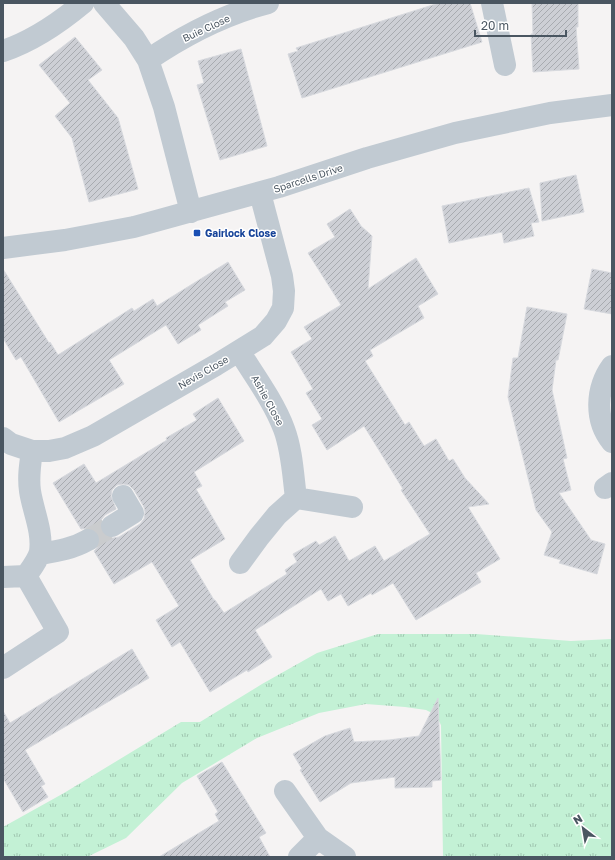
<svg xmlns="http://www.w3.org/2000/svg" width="615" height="860" font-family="'Golos Text',sans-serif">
<defs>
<pattern id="grass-tufts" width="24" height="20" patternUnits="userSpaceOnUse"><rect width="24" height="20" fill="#c3f1d5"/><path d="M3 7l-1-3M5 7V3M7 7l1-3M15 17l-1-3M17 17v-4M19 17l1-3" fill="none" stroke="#a0c6b0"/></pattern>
<pattern id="building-hatch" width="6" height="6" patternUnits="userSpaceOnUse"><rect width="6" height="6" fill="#cdcfd5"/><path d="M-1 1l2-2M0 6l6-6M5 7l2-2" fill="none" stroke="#a8abb0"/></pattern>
</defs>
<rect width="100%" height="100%" fill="#f5f3f3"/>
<path fill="url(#grass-tufts)" d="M378,634H476L571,641L612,639V857H443L441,725L436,715L426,710L405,707L366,704L319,713L257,738L182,783L126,838L87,857H3V827L64,793L181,722H200L262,684L317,653Z"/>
<path fill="url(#building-hatch)" stroke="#d7d9de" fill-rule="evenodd" d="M439,3H470L482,42L302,98L288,54L298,51L296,48Z
M532,3H578V27H576L579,69L533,72L531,34H533Z
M75,37L102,70L88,80L118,118L138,189L89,202L72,138L55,116L70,103L39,65Z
M241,49L267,146L220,160L197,85L204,83L198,61Z
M576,175L584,212L542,221L540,183Z
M529,188L539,222L531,223L534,236L504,243L502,232L449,243L442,206Z
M350,209L361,226L372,236L368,289L416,258L438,294L418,306L424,318L370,350L373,356L365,361L405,425L409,422L424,446L436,439L449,461L453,459L465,478L489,504L468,507L500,559L476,573L481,582L416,620L393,583L372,595L371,593L348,606L341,594L328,601L321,589L255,630L272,657L248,672L247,670L210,692L180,642L172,647L156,620L179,606L152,562L114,584L94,551L99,546L100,541L99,534L94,529L89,528L81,529L53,483L84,464L96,483L167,440L166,438L197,420L193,414L218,398L244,441L194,472L202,486L196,489L225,539L190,560L214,600H215L224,613L287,574L285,570L297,562L293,554L316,541L319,545L335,536L349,561L375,546L384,561L430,534L401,490L403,489L364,426L327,450L312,425L322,419L306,393L313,389L291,352L312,339L304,327L341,305L308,253L335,237L327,224ZM123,484L129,485L134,490L144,507L145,512L144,519L140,524L119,537L113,538L106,537L101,532L100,527L101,520L105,515L116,509L111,496L112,490L117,485Z
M228,262L245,290L225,302L228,306L198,325L201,330L178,344L166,325L109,360L124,384L59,422L21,357L16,360L3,338V269L49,343L50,342L58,355L132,308L134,311L153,299L157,306Z
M592,269L612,273V314L584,309Z
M527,307L567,314L558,360H556L552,390L567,458L563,459L571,490L559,493L591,540L605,544L597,574L559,563L561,560L544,555L552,532L536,510L508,397L513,358H518Z
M132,649L149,678L25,750L45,784L41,786L48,797L23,812L3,778V711L10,723Z
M438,698L441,780L432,781V787L395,788V777L351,783L320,802L300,770L302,769L293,754L325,736L350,728L354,742L389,740L419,736Z
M222,762L266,833L259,837L270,857H159L219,821L215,814L218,812L197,776Z"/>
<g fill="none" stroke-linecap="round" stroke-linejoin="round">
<path stroke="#caccce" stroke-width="22" stroke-dasharray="22 11" stroke-linecap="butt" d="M88,540L112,526"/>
<path stroke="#c1cad2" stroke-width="22" d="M104,3L134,38L148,60L164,107L191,212
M492,3L505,65
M3,51C33,41 59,23 83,3
M148,60C183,36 226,14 268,3
M3,248L65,240L134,227L279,187L367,158L455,133L550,113L612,105
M239,351C254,375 274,402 284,429C292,450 293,475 296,498L352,507
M612,366C596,388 594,420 612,442
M3,438L11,444L32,451H49L65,448L93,436L216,365L263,336L276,321L283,308L284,291L282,276L260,193
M605,488L612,483
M112,526L133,513L123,496
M40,554C58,551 72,549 88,540
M240,563L259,537L277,515L296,498
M3,577L26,576
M3,668L58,632L26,576C31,569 38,560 40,552C43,531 33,511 30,491C28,477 30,465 32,451
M285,791L318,838
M299,857L318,838L345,857"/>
</g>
<rect fill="#1a4fb4" stroke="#fff" stroke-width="1.5" x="193" y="229" width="8" height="8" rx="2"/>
<g text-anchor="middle" stroke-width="3" stroke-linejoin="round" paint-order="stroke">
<g font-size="10" fill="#4a5661" stroke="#fff">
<text transform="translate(206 28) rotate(-25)" y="4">Buie Close</text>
<text transform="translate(308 178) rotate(-18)" y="4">Sparcells Drive</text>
<text transform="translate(203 372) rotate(-30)" y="4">Nevis Close</text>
<text transform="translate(268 400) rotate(61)" y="4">Ashie Close</text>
</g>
<g font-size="10" font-weight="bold" fill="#164399" stroke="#fff" text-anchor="start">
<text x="205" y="237">Gairlock Close</text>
</g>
</g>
<rect width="615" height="860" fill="none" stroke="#4a5661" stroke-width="8"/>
<g transform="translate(583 828) rotate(329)" stroke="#ffffff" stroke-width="3" paint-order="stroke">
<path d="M0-3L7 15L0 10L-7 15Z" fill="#4a5661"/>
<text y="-6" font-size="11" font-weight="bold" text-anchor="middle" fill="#4a5661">N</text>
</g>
<path d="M475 30v6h91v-6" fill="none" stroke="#4a5661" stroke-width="2"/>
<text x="481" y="30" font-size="12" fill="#4a5661" stroke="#ffffff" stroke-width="3" paint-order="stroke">20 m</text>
</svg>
